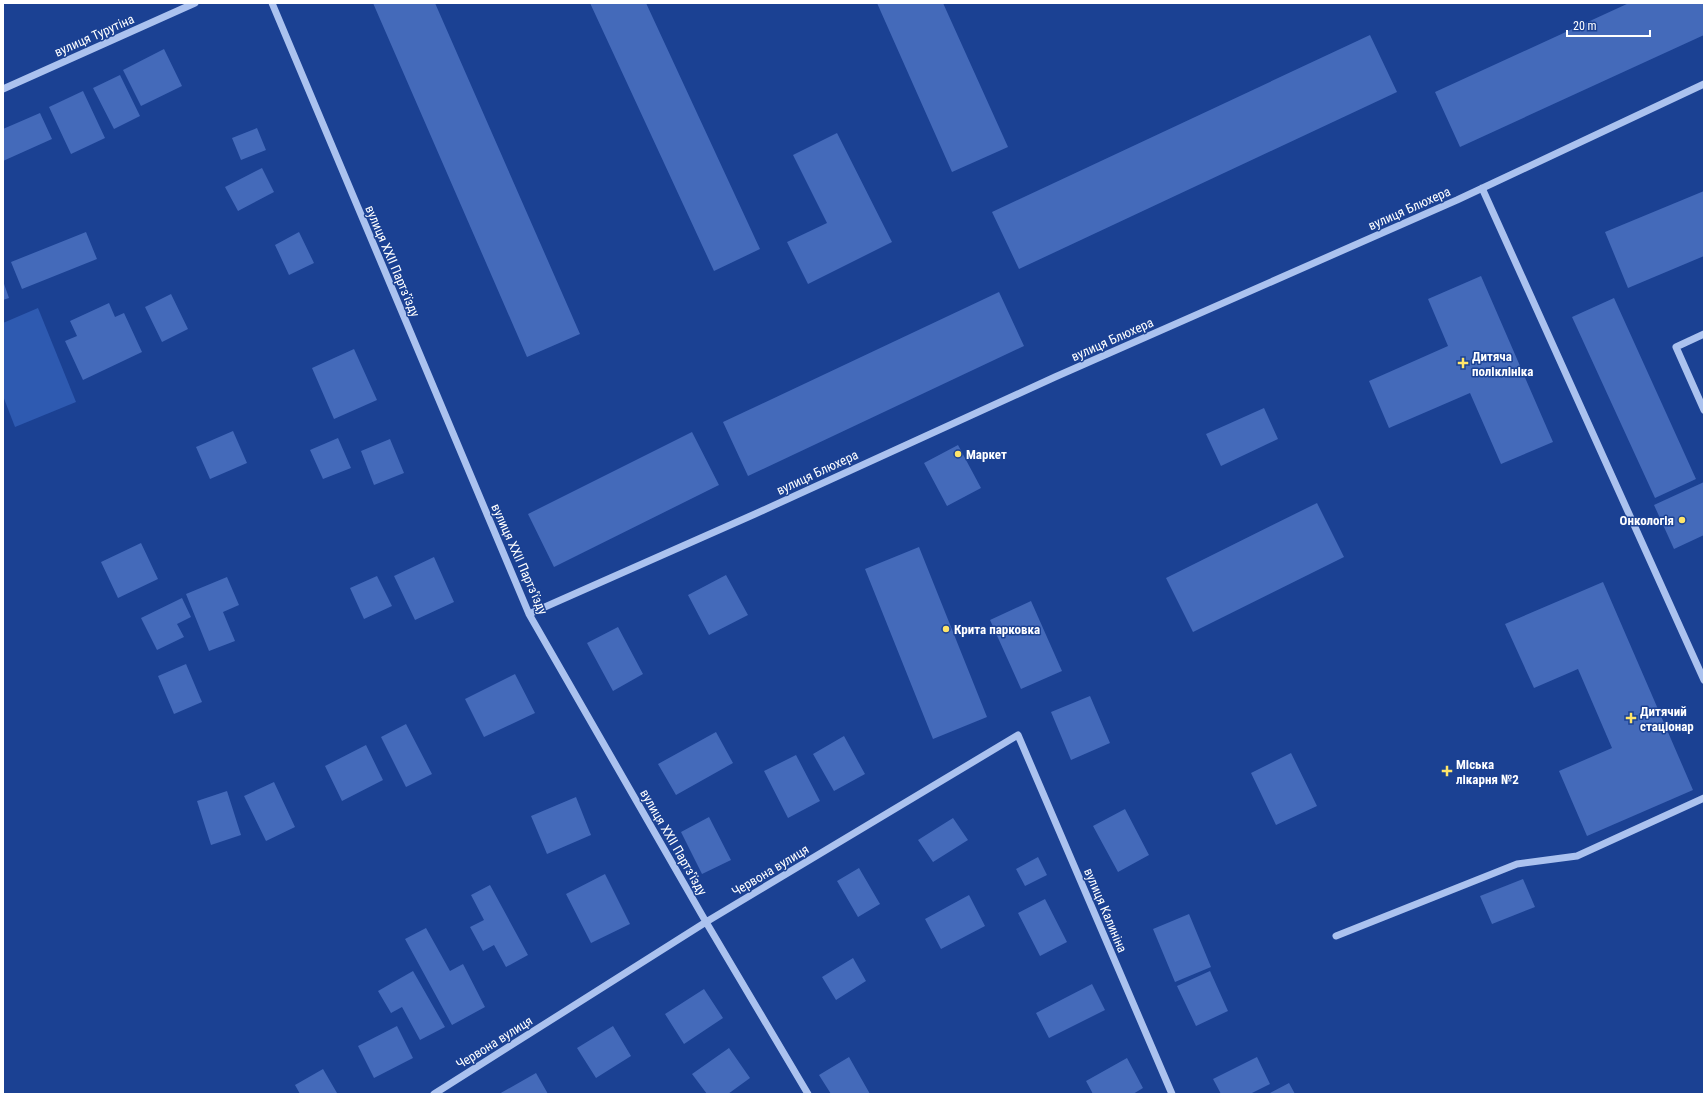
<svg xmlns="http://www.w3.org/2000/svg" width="1707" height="1097" font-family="'Roboto Condensed',sans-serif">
<rect width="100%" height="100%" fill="#1b4193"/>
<path fill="#2e5ab1" d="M38,308L76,402L15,427L3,396V323Z"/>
<path fill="#446aba" d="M373,3H435L580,334L527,357Z
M590,3H646L760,249L714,271Z
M877,3H943L1008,147L952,172Z
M1629,3H1704V35L1460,147L1435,92Z
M1370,35L1397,92L1019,269L992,212Z
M164,49L182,86L141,106L123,70Z
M120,75L140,116L114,129L93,88Z
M83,91L105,138L71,154L49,107Z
M40,113L52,139L3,161V129Z
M257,128L266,150L241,160L232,138Z
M837,133L892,242L808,284L787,242L827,223L793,155Z
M262,168L274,192L238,211L225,187Z
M1704,191V256L1628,288L1605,232Z
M86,232L97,259L22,289L11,262Z
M299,232L314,263L289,275L275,245Z
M1481,276L1553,442L1501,464L1470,393L1389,428L1369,381L1448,346L1428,299Z
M3,281L9,298L3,300Z
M999,292L1024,346L748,476L723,422Z
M171,294L188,329L162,342L145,307Z
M1614,298L1696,479L1655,498L1572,317Z
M109,303L115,317L124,313L142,352L83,380L65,341L77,336L70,321Z
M354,349L377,400L334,419L312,368Z
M1264,408L1278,439L1221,466L1206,434Z
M233,431L247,463L210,479L196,447Z
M692,432L719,485L554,567L528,514Z
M338,438L351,468L323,479L310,450Z
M390,439L404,473L374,485L361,451Z
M958,445L981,488L947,506L924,463Z
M1704,482V535L1674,549L1654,505Z
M1317,503L1344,557L1193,632L1166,578Z
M141,543L158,579L118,598L101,562Z
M919,547L987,717L933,739L865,569Z
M434,557L454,602L415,620L394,576Z
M726,575L748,615L709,635L688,595Z
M377,576L392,606L364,619L350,588Z
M227,577L239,605L223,612L235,641L209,651L186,594Z
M1603,582L1693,790L1587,836L1559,771L1612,748L1578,669L1534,688L1505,624Z
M182,598L191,617L177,624L184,637L157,650L141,618Z
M1031,601L1062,671L1021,689L990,620Z
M618,627L643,674L613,691L587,643Z
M186,664L202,702L174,714L158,676Z
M515,674L535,713L484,737L465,699Z
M1090,696L1110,743L1071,760L1051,712Z
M406,724L432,774L406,787L381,737Z
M716,732L733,763L676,795L658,764Z
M844,736L865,774L834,791L813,754Z
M366,745L383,780L342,801L325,766Z
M1291,753L1317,806L1276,825L1251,773Z
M796,755L820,801L788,818L764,771Z
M274,782L295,827L266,841L244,796Z
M227,791L241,835L211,845L197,801Z
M576,797L591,835L547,854L531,816Z
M1125,809L1149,855L1118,872L1093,826Z
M709,817L731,860L702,874L681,832Z
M953,818L968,840L933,862L918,840Z
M1038,857L1047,875L1025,886L1016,869Z
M859,868L880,904L858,917L837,881Z
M605,874L630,924L591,943L566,894Z
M1523,879L1535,907L1492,924L1480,896Z
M490,885L528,955L506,967L494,945L483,951L470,927L484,920L471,895Z
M969,895L985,926L941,949L925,919Z
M1045,899L1067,942L1040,956L1018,913Z
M1189,914L1211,967L1175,982L1153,929Z
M426,928L450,971L463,964L485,1007L452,1025L405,939Z
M853,958L866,981L836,1000L822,977Z
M413,971L445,1027L420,1040L402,1007L391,1013L378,991Z
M1210,971L1228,1011L1196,1026L1177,986Z
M1092,984L1105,1010L1049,1038L1036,1013Z
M704,989L723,1018L684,1044L665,1014Z
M397,1026L413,1058L374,1078L358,1046Z
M613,1026L631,1056L596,1078L577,1048Z
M729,1048L750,1078L728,1094H707L692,1074Z
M849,1057L870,1094H831L819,1075Z
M1257,1057L1270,1084L1250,1094H1221L1213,1079Z
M1127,1058L1143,1088L1133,1094H1093L1086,1081Z
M323,1069L337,1093L335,1094H300L295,1085Z
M536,1073L548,1094H499Z
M1289,1083L1295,1094H1268Z"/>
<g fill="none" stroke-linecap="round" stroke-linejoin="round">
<path stroke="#abc2ef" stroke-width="7" d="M272,3L529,614L706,922L808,1094
M3,89L195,3
M1482,188L1704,680
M1704,334L1676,347L1704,410
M529,614L755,514L1055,377L1457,200L1704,84
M1336,936L1517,864L1577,856L1704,798
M434,1094L706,922L1018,735L1172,1094"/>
</g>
<g fill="#ffe56a" stroke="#1b4193" stroke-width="1.5">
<path d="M1461 357h4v4h4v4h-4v4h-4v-4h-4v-4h4z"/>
<circle cx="958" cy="454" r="4"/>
<circle cx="1682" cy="520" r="4"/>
<circle cx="946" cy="629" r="4"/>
<path d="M1629 712h4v4h4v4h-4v4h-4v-4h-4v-4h4z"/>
<path d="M1445 765h4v4h4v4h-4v4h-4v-4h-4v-4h4z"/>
</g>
<g text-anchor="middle" stroke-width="3" stroke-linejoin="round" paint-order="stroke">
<g font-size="13" fill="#fff" stroke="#1b4193">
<text transform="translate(94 35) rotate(-24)" y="5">вулиця Турутіна</text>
<text transform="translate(1409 208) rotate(-24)" y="5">вулиця Блюхера</text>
<text transform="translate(393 261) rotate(67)" y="5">вулиця XXII Партз'їзду</text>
<text transform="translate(1112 339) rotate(-24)" y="5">вулиця Блюхера</text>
<text transform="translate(817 472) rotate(-25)" y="5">вулиця Блюхера</text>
<text transform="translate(520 559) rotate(66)" y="5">вулиця XXII Партз'їзду</text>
<text transform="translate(674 842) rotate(60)" y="5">вулиця XXII Партз'їзду</text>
<text transform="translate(770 870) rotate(-31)" y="5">Червона вулиця</text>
<text transform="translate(1106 910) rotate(67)" y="5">вулиця Калиніна</text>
<text transform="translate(494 1042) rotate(-32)" y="5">Червона вулиця</text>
</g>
<g font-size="13" font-weight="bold" fill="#fff" stroke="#1b4193" text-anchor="start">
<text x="1472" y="361">Дитяча<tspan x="1472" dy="15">поліклініка</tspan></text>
<text x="966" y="459">Маркет</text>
<text x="1674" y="525" text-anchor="end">Онкологія</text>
<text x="954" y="634">Крита парковка</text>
<text x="1640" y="716">Дитячий<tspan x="1640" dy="15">стаціонар</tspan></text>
<text x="1456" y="769">Міська<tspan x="1456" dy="15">лікарня №2</tspan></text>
</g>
</g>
<rect width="1707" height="1097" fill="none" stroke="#ffffff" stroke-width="8"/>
<path d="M1567 30v6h83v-6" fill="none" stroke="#ffffff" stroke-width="2"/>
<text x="1573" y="30" font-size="12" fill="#ffffff" stroke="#1b4193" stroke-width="3" paint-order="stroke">20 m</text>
</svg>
